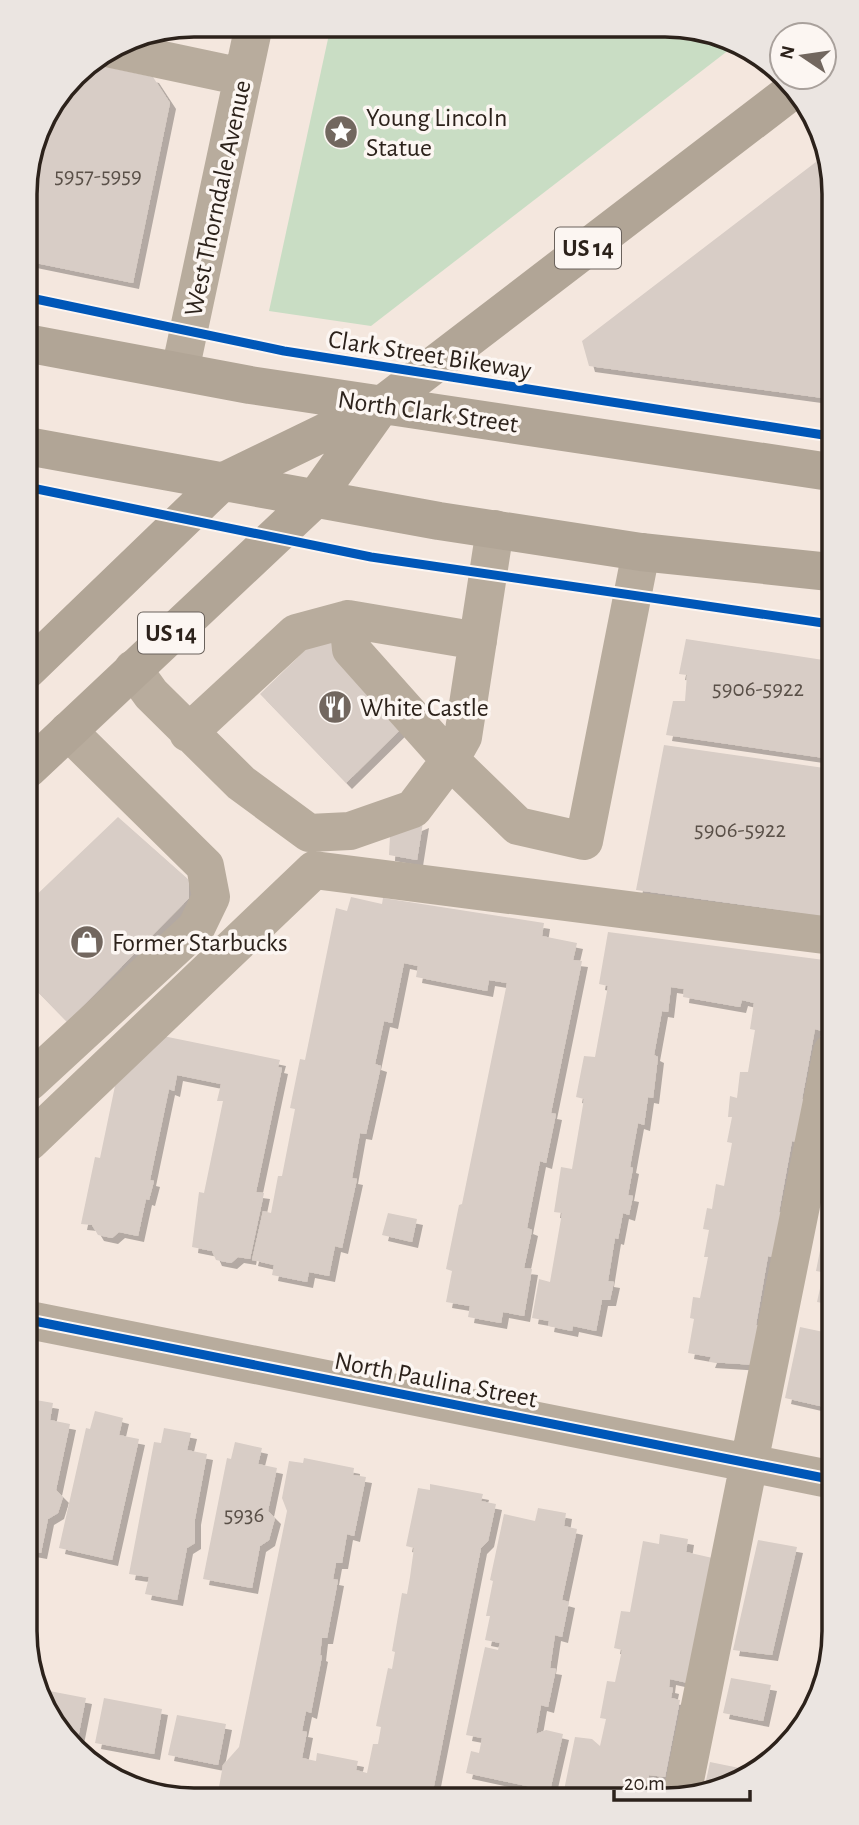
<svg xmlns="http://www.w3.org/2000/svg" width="859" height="1825" font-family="'Alegreya Sans',sans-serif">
<defs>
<filter id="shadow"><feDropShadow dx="6" dy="6" stdDeviation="0" flood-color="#0004"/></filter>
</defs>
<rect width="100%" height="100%" fill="#f4e7de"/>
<path fill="#c9ddc4" d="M331,25L698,28L734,46L371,326L269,311Z"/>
<path fill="#d8cdc6" filter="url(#shadow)" d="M160,31L159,35L153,34L152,39L137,36Z
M88,63L153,77L170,103L133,283L26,261V172L42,119Z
M829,152L830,399L589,366L582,341Z
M324,632L410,720L346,783L260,694Z
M686,639L830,661L831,759L666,735L673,701H685L687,675L679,674Z
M664,745L831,769V917L636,890Z
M118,817L189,880V898L67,1022L28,982V903Z
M423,822L417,860L389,855L390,836Z
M351,897L382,904L383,898L544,923L542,936L577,943L573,960L582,961L551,1113L556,1114L546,1163L540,1161L527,1228L532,1230L524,1268L532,1269L524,1316L503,1312L501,1323L468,1317L470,1306L446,1302L452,1271L446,1269L459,1205L462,1204L507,983L489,980L487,991L416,977L418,966L404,963L392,1023L384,1021L375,1064L381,1066L366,1134L360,1133L352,1178L357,1179L342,1248L335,1246L329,1276L309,1272L307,1282L272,1275L274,1265L252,1260L263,1211L271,1213L278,1176H282L295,1109L290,1108L300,1059L305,1060L336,908L347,911Z
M608,932L832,961V984L822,1031L815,1029L802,1099L809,1101L802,1143L792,1141L779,1212L784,1214L777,1258L768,1256L756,1325L764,1327L756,1365L709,1362L711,1357L688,1353L694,1319L690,1318L693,1297L700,1298L708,1257H704L709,1230L703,1229L707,1208L712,1209L716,1184L724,1186L732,1143L727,1142L732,1117H728L730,1096L737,1098L740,1072H748L755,1030L750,1029L754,1003L742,1000L740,1007L683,997L684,989L671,987L668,1012L662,1011L654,1055L658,1057L653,1098L648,1097L644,1125L638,1123L630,1167L633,1168L628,1195L633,1196L629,1215L623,1213L618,1239L615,1238L608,1281L614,1282L610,1300H602L596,1331L573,1326L572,1331L548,1326L549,1321L532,1318L539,1279L550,1282L562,1213L554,1212L561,1167L572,1169L584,1099L576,1097L584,1056L595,1057L608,986L599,984Z
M163,1036L280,1060L278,1067L282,1068L256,1192L264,1193L250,1259L238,1257L231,1263L216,1260L212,1251L192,1247L199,1192L204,1193L223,1101H217L221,1084L177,1075L174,1091L169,1089L150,1180L154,1181L149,1200L146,1199L138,1236L119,1232L112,1238L98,1235L92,1225L81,1224L95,1157L100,1158L115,1086Z
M388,1213L417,1219L412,1242L382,1235Z
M827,1215L833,1216V1274L816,1271Z
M821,1284L833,1286V1305L817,1302Z
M800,1327L833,1334V1409L785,1398Z
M30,1399L53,1403L50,1420L70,1424L56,1490L63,1497L58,1513L48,1519L41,1553L30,1551Z
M95,1411L123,1418L119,1435L139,1439L112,1560L59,1548L86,1428L90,1429Z
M164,1428L191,1433L187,1450L207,1454L195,1519V1543L187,1548L177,1600L145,1594L149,1577L129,1574L154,1442L161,1443Z
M235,1442L262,1448L258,1464L277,1468L268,1511L275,1518L269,1540L260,1546L252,1588L203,1579L227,1458L231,1459Z
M304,1458L354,1468L353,1475L366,1477L354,1536L347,1534L342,1563H336L333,1579L338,1580L327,1638H322L320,1655L322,1656L311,1713L306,1711L302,1731L307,1732L302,1758L316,1761L317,1753L358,1761L356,1770L367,1773L373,1744H378L381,1727L376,1726L388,1668L392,1669L395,1652L392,1651L402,1593L407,1594L410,1577L414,1548L406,1546L418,1488L430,1490V1484L483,1494L481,1501L496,1504L488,1541L481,1548L432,1796L272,1797L219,1787L223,1765L239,1747L287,1511L282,1498L289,1461L303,1463Z
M538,1508L566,1513L564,1526L577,1529L562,1600L569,1602L562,1637L555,1635L550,1668L556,1669L548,1707L541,1705L536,1734L546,1730L563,1734L550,1791L466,1773L471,1751L479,1753L482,1738L466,1735L485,1647L498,1650L500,1643L485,1640L490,1616H486L493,1581L490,1580L504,1514L535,1521Z
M660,1534L688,1539L686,1552L717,1559L688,1683L670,1679L669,1687L673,1688L671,1698L680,1700L665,1777L649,1775L647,1787L656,1788L654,1795H563L575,1737L592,1739L600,1746L606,1719L600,1718L607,1681L615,1682L622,1650L614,1648L621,1611L630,1612L643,1541L659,1544Z
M758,1540L797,1547L772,1655L733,1650Z
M731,1678L771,1685L763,1721L723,1713Z
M812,1678L825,1681L822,1696L802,1727Z
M39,1689L86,1698L78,1738L68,1736Z
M104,1698L162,1709L154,1754L95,1743Z
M177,1715L226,1724L218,1765L168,1755Z
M710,1762L749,1770L709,1795H703Z"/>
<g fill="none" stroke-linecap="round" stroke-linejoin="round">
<path stroke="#b8ac9d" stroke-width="38" d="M111,49L243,77
M180,371L254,25
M348,619L351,649L450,760L518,826L584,841L641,552
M133,669L151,694L241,783L309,833L350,831L413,809L450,760L463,737L495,529
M188,733L296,633L348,619L478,641
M29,1082L196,928L211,897L205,866L68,731
M29,1142L314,870L832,936
M29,1320L834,1480
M682,1795L832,1052"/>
<path stroke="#b1a596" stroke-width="38" d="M26,343L250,385L830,472
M27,446L439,521L641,552L830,572
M27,670L222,482L383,404L792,91
M28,769L315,499L379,409"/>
<g stroke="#fcf6f2" stroke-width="13">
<path id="cycleway" d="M26,297L284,351L830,436
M27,487L371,557L830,624
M29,1320L834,1480"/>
</g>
<use href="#cycleway" stroke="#0057b8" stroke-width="9"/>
</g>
<defs>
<g id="sight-disc" transform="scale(1.75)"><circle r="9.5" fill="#72675f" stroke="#fcf6f2"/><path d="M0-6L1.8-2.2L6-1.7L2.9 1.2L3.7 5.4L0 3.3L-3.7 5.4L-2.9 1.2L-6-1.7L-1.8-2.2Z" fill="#fff"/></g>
<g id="restaurant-disc" transform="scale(1.75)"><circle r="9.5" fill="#72675f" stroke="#fcf6f2"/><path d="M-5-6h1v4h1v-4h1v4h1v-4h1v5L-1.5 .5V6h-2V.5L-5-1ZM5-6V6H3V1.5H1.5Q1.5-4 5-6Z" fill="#fff"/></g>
<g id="shop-disc" transform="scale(1.75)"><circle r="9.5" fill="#72675f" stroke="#fcf6f2"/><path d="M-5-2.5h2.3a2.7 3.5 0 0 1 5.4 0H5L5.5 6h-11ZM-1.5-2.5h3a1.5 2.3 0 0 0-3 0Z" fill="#fff"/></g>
</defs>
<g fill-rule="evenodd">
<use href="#sight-disc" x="341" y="132"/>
<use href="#restaurant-disc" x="335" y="707"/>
<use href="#shop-disc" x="87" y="942"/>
</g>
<g text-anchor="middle" stroke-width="7" stroke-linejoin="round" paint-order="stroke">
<g font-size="23" fill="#5a5048">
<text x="98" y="183">5957-5959</text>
<text x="758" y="696">5906-5922</text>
<text x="740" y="837">5906-5922</text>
<text x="244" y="1522">5936</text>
</g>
<g fill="#fcf6f2" stroke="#6a625c" stroke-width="2">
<rect x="555" y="227.5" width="66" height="41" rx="5"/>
<rect x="138" y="612.5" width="66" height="41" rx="5"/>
</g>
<g font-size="24" font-weight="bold" fill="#2c221b">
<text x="588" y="256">US 14</text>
<text x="171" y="641">US 14</text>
</g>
<g font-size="26" fill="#2c221b" stroke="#fcf6f2" text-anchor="start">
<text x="366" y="126">Young Lincoln<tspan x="366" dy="30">Statue</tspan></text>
<text x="360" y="716">White Castle</text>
<text x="112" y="951">Former Starbucks</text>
</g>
<g font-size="26" fill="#2c221b" stroke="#fcf6f2">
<text transform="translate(217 198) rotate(-78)" y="9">West Thorndale Avenue</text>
<text transform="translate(430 354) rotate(9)" y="9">Clark Street Bikeway</text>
<text transform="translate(428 411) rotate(8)" y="9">North Clark Street</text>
<text transform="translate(436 1379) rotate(11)" y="9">North Paulina Street</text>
</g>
</g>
<path d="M0 0H859V1825H0ZM194 37H665A157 157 0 0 1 822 194V1631A157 157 0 0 1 665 1788H194A157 157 0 0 1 37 1631V194A157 157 0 0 1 194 37Z" fill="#ebe5e1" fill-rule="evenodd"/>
<path fill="none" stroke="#2c221b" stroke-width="3.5" d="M194 37H665A157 157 0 0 1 822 194V1631A157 157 0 0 1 665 1788H194A157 157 0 0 1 37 1631V194A157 157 0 0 1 194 37Z"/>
<g transform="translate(803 56) rotate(283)"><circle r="33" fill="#fcf6f2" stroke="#a9a19c" stroke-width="2"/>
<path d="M0-5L12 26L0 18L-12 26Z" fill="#72675f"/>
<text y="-10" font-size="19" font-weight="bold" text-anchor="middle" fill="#2c221b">N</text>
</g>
<path d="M614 1790v10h136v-10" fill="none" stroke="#2c221b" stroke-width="3.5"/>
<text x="624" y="1790" font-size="21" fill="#2c221b" stroke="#fcf6f2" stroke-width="5" paint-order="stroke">20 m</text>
</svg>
